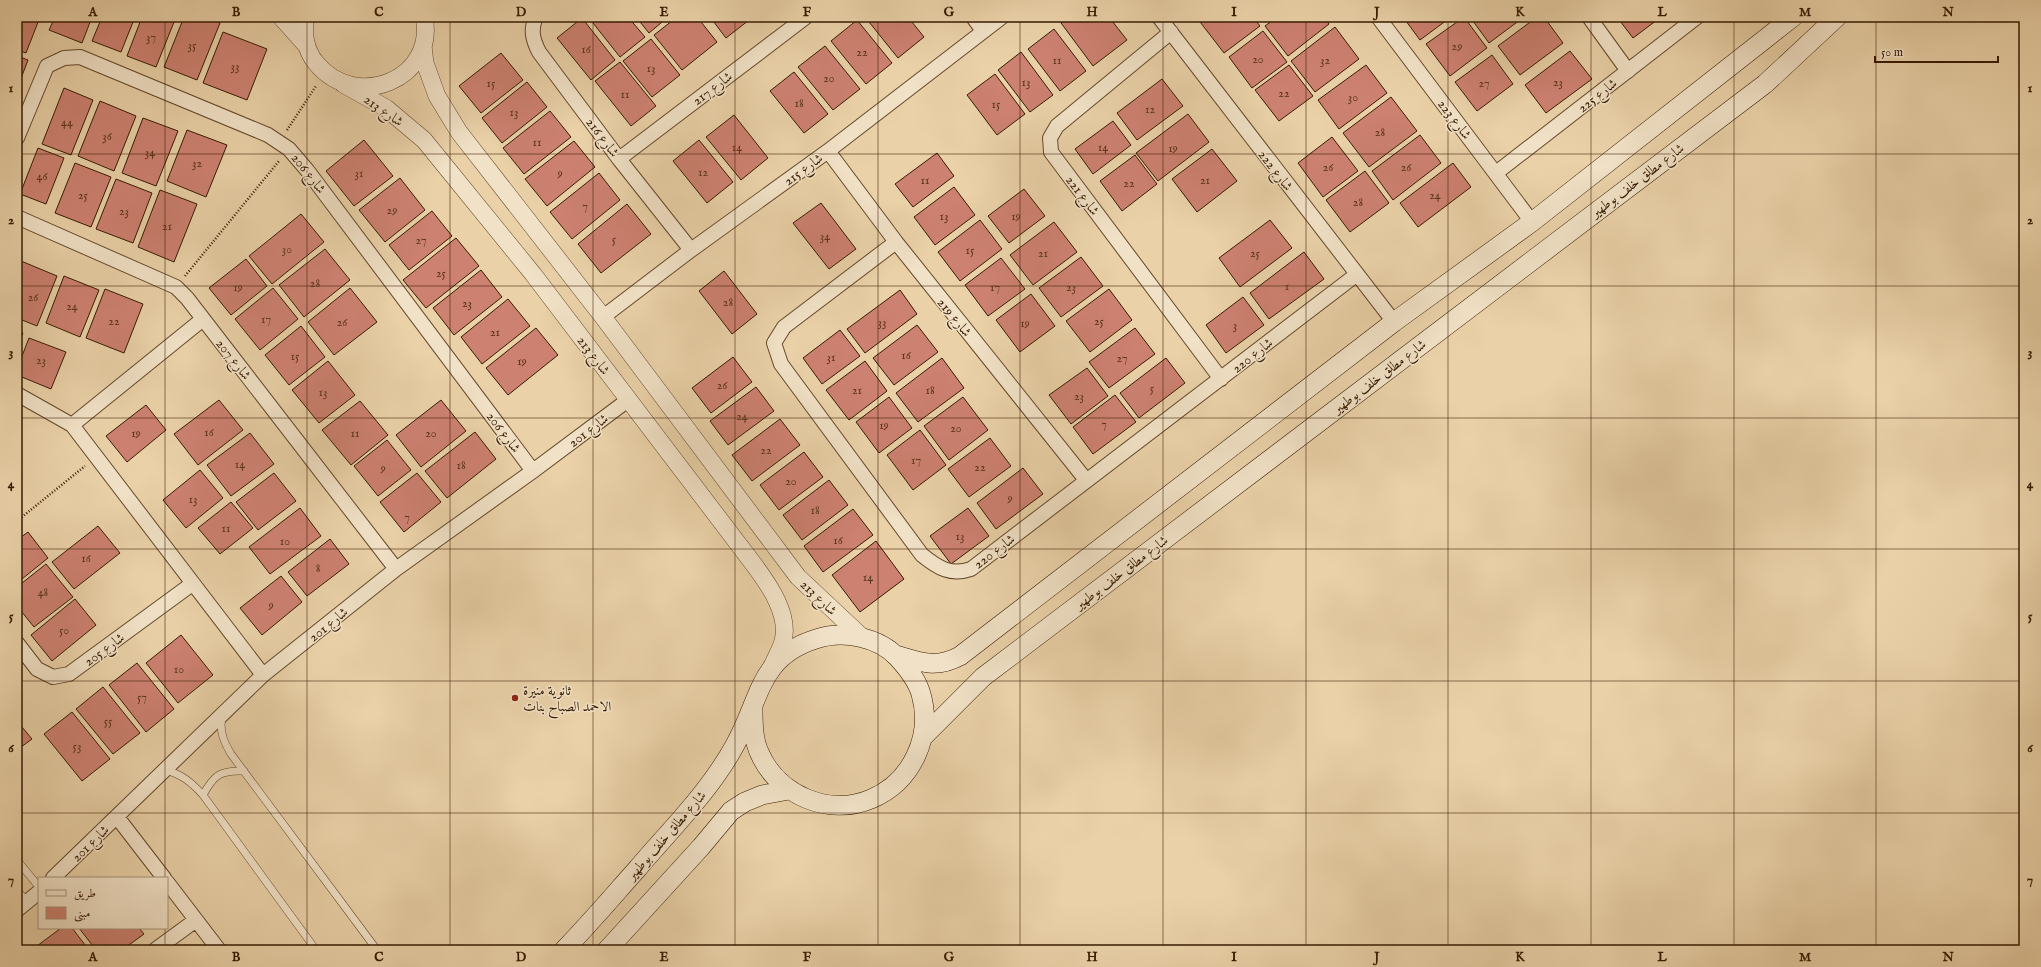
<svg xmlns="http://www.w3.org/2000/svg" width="2041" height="967" font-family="'IM FELL English',Amiri,serif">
<rect width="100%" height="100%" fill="#ead1a8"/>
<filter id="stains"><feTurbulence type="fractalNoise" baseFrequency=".005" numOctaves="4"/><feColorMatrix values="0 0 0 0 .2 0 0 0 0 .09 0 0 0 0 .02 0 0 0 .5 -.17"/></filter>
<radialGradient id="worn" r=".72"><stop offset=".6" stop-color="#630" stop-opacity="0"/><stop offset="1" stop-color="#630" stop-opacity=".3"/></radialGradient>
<path fill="#cd8171" stroke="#361b00" d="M17,17H40L26,53L17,50Z
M55,17H92L82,43L49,30Z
M102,17H135L121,52L92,41Z
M142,17H176L156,67L127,56Z
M184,17H206L220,23L197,80L164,67Z
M591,17H628L645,37L620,57L589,18Z
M636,17H668L649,33Z
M677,17H697L717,42L682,70L654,35Z
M710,17H753L726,38Z
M865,17H908L924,37L898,58Z
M1069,17H1109L1127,40L1093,66L1061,23Z
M1199,17H1253L1260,26L1224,53L1197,18Z
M1277,17H1324L1329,24L1288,56L1265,26Z
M1403,17H1451L1420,40Z
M1464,17L1487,48L1450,76L1426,44Z
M1470,17H1524L1489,43Z
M1537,17H1544L1563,43L1520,75L1498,46Z
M1617,17H1661L1633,38Z
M582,18L615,60L591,80L557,38Z
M857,20L892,63L866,84L831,41Z
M1335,27L1359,59L1315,92L1291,61Z
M1054,29L1086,71L1060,91L1028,49Z
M1263,31L1287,62L1252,88L1229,57Z
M223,32L267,49L247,100L203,83Z
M651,39L680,75L652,97L623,61Z
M825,46L860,89L833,110L798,67Z
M1570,51L1592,79L1546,113L1525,85Z
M1021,52L1053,95L1030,112L998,70Z
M501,53L523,80L481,113L459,86Z
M1492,55L1513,84L1477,111L1455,82Z
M17,56L28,60L17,89Z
M620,62L656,106L631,126L595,81Z
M1289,65L1313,96L1279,121L1255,90Z
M1366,65L1387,93L1339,129L1318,100Z
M794,72L828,114L804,133L770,91Z
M995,74L1025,114L997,135L967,95Z
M1162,79L1183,106L1137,140L1117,113Z
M527,82L547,107L502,143L482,118Z
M64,88L93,100L71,155L42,144Z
M1391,97L1417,131L1369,167L1343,133Z
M100,101L136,116L114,171L78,156Z
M550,111L571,137L524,174L503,148Z
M1188,114L1209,142L1158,181L1136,153Z
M734,115L768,158L741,180L706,137Z
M143,118L178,131L156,186L122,173Z
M1113,121L1131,145L1093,174L1075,149Z
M187,130L227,145L206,197L167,181Z
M1420,135L1441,163L1393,200L1372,171Z
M1332,137L1358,171L1323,197L1298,163Z
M364,140L393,176L354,206L326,171Z
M699,140L733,182L707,203L673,161Z
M574,141L595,167L547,206L525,179Z
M38,148L64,158L46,204L20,194Z
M1212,149L1237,181L1197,212L1172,179Z
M937,153L954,176L913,207L895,184Z
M1135,155L1157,184L1122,211L1100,181Z
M75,163L111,177L91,227L55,213Z
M1453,163L1471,187L1418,227L1400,203Z
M1365,171L1389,203L1350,232L1326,200Z
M599,173L620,200L572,239L550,212Z
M400,178L425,210L385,242L359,210Z
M116,179L152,193L133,243L96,229Z
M954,187L975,215L935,245L914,217Z
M1024,189L1045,216L1009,243L988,216Z
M160,190L197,204L174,262L138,247Z
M821,203L856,249L829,269L793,223Z
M627,204L651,234L601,273L578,244Z
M432,211L452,236L409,270L389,245Z
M301,214L324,242L272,284L249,256Z
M980,220L1002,249L960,281L938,252Z
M1270,220L1292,248L1240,287L1219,258Z
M1054,222L1077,252L1033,285L1010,255Z
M456,238L479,266L426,308L403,280Z
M325,249L350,280L304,317L279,285Z
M1304,252L1324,279L1269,319L1250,293Z
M1081,257L1103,286L1061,317L1039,288Z
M1001,258L1025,289L988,316L965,285Z
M246,259L267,286L231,315L209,288Z
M21,261L57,276L37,326L17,318V272Z
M481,270L502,297L454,335L433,308Z
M724,271L757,314L732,334L699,291Z
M64,276L99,290L80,337L46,323Z
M273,288L298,319L260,350L235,319Z
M350,288L377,322L334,355L308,322Z
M105,289L143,304L124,353L86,338Z
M1109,289L1132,320L1090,352L1066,321Z
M900,290L917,314L865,353L847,329Z
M1031,294L1055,326L1020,352L996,320Z
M1243,297L1264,325L1226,353L1206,325Z
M508,299L530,326L482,364L461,337Z
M917,325L938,352L894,385L873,358Z
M301,326L325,357L289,385L265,355Z
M536,328L558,355L508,395L486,368Z
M1135,328L1155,354L1109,388L1089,362Z
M17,330L23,333L17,348Z
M840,330L860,356L822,384L803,358Z
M29,338L66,352L51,389L17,375V369Z
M733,357L752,382L711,413L692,388Z
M942,358L964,388L918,422L896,393Z
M1166,358L1185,383L1139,418L1120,393Z
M328,361L355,395L319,423L292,390Z
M865,361L887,391L849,420L826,390Z
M1087,368L1108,396L1071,424L1049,395Z
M756,387L774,411L728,445L710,421Z
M1115,395L1136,422L1093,454L1073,427Z
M889,397L912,428L879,453L856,422Z
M963,397L988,430L949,460L924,426Z
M219,400L243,430L198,465L174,434Z
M441,400L466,431L421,467L396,435Z
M360,401L388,435L351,465L322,430Z
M146,405L166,430L127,462L106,436Z
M780,419L800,445L752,481L732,455Z
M920,430L946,465L913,490L887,455Z
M475,432L496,459L447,498L425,471Z
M250,433L274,464L231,496L207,465Z
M990,438L1011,466L969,497L948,469Z
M387,440L411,470L378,496L354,466Z
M804,452L823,477L779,510L760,485Z
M1023,468L1043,494L996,529L977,503Z
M200,470L223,498L186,528L163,500Z
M274,473L296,501L258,530L236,502Z
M417,473L441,502L404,532L380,502Z
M829,480L848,505L802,540L783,515Z
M231,502L253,528L220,554L198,528Z
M300,508L321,536L270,574L249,547Z
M968,508L989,536L951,564L930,536Z
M853,509L873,535L823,572L804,546Z
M98,526L120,553L74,589L52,562Z
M28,532L48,558L17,583V540Z
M330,539L349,564L307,596L288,572Z
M876,541L904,579L860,612L832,575Z
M46,564L73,597L34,627L17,606V587Z
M281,576L302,602L262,635L240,608Z
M75,599L96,625L52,661L31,635Z
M181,635L213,675L178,703L146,663Z
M137,663L174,709L146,732L109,685Z
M103,687L140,733L113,754L76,709Z
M72,712L110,759L82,781L44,734Z
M17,721L32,739L17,750Z
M61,928H72L89,950H40L37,946Z
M79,928H139L144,934L122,950H96Z"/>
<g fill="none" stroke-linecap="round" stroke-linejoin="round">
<g stroke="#63482a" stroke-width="8">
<path id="service" d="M222,717C219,731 224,742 231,754L377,950
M165,770C182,774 192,783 203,795L316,950
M203,795C214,775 220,770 244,771
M17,860L39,887
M17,890L27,902"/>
</g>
<g stroke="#63482a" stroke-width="16">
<path id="minor" d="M536,17C530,30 533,40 539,52L619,159L691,250
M973,17L983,31
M1159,17L1394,322
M1378,17L1532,222
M1589,17L1628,71
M1171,32L1057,126L1050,138L1051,152L1221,379
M17,138L47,66L64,58L80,57L268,135L289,149L307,170L533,471
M828,151L896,242L1086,480
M619,159L806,17
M1496,173L1697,17
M17,217L176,287L187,298L396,569
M896,242L784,327L774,343L781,364L922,555C938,568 951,576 971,569L1356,275
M603,317L691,250L828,151L1002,17
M17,394L72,425L263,675
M72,425L203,319
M17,643L37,669L53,677L69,674L192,584
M117,817L164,878
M53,878L263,675L396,569L533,471L628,400
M167,882L219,950
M17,910L39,892
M155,950L196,920"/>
</g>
<g stroke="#63482a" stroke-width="18">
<path id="tertiary" d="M281,17L306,45
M306,17C302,33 306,51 316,63C356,112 437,79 424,17
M423,46L425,63L437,96L459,132L603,317L798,577L862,637
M343,84L386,108L424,140L533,274L755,566C769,585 790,615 783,641C781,649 776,657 773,664"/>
</g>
<g stroke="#361b00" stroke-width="20">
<path id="secondary" d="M896,655C920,662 936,669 960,656L1394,322L1532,222L1793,17
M923,737L983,677L1765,84L1837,17
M564,950C590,923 613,896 638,868C672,828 710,791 735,745C761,699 758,657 816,639C843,630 879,637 898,658C908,669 917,680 921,694C933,736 912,782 871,799C829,817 778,795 760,754C753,740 753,724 753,708
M607,950L701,847L731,811L745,802L762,795L789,790"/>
</g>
<path stroke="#361b00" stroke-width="2.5" stroke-dasharray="1 2" stroke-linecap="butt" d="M287,130L316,86
M185,276L279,161
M17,521L85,466"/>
<use href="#service" stroke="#f1e1c6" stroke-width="7"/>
<use href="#minor" stroke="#f1e1c6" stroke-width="14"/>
<use href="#tertiary" stroke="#f1e1c6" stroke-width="17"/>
<use href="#secondary" stroke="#f1e1c6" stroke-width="19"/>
</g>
<path fill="none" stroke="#361b00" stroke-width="1" stroke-opacity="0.55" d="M165,17V878M307,17V950M450,17V950M593,17V950M735,17V950M878,17V950M1020,17V950M1163,17V950M1306,17V950M1448,17V950M1591,17V950M1734,17V950M1876,17V950M17,154H2024M17,286H2024M17,418H2024M17,549H2024M17,681H2024M17,813H2024M165,928V950"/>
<circle fill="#8f2418" stroke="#f1e1c6" stroke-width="1.5" cx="515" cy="698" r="4"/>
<g text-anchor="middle" stroke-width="3" stroke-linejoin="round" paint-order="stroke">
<g font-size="12" fill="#5c341c">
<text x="151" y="41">37</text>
<text x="192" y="49">35</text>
<text x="1457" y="50">29</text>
<text x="586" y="53">16</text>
<text x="862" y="56">22</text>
<text x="1258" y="63">20</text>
<text x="1057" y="64">11</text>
<text x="1325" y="64">32</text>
<text x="235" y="70">33</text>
<text x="651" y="72">13</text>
<text x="829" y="82">20</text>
<text x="1026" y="86">13</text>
<text x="1558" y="86">23</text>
<text x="491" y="87">15</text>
<text x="1484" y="87">27</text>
<text x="1284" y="97">22</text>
<text x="625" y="98">11</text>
<text x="1353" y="101">30</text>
<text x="799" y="107">18</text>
<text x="996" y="108">15</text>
<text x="1150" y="113">12</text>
<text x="514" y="116">13</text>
<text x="67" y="126">44</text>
<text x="1380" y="136">28</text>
<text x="107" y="140">36</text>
<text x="537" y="146">11</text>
<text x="737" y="151">14</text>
<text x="1103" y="151">14</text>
<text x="1173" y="152">19</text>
<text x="150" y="156">34</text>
<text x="197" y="167">32</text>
<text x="1328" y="171">26</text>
<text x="1406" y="171">26</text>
<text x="703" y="176">12</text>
<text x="359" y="177">31</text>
<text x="560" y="177">9</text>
<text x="42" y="180">46</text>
<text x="925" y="184">11</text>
<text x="1205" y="184">21</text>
<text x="1129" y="187">22</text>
<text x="83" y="199">25</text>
<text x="1435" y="199">24</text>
<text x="1358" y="206">28</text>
<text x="585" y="210">7</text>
<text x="392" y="214">29</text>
<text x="124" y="215">23</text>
<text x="944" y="220">13</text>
<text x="1016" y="220">19</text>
<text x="167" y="230">21</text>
<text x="825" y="240">34</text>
<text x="614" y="243">5</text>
<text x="421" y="244">27</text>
<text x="287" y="253">30</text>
<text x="970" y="254">15</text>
<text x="1043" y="257">21</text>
<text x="1255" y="257">25</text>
<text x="441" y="277">25</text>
<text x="315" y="287">28</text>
<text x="1287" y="290">1</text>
<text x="238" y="291">19</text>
<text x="995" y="291">17</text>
<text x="1071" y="291">23</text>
<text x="33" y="301">26</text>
<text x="728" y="306">28</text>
<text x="467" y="307">23</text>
<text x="72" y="310">24</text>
<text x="266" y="323">17</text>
<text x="114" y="325">22</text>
<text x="1099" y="325">25</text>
<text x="342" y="326">26</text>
<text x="882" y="326">33</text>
<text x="1025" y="327">19</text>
<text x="1235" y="329">3</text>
<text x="495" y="336">21</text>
<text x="906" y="359">16</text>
<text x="295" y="360">15</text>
<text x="831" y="361">31</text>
<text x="1122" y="362">27</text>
<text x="41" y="364">23</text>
<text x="522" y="365">19</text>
<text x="722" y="389">26</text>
<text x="1152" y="392">5</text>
<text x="857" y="394">21</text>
<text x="930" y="394">18</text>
<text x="323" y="396">13</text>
<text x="1079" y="400">23</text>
<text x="742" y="420">24</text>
<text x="1104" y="428">7</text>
<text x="884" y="429">19</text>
<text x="956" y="432">20</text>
<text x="209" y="436">16</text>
<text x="136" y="437">19</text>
<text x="355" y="437">11</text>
<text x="431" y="437">20</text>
<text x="766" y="454">22</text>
<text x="916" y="464">17</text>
<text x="240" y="468">14</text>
<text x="461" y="469">18</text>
<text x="980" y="471">22</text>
<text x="383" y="472">9</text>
<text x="791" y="485">20</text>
<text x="1010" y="502">9</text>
<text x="193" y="503">13</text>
<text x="815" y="514">18</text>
<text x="407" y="521">7</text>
<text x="226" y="532">11</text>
<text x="960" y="540">13</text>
<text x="838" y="544">16</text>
<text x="285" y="545">10</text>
<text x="86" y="562">16</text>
<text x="318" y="572">8</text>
<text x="868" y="581">14</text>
<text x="43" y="596">48</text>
<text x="271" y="609">9</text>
<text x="64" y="634">50</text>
<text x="179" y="673">10</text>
<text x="142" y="701">57</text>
<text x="108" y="725">55</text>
<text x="77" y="750">53</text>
</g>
<g font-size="14" fill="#361b00" stroke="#f1e1c6">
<text transform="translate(712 88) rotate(-37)" y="5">شارع 217</text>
<text transform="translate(1597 95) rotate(-38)" y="5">شارع 225</text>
<text transform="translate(384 110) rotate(35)" y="5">شارع 213</text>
<text transform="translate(1455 119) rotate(53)" y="5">شارع 223</text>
<text transform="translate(603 137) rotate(53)" y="5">شارع 216</text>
<text transform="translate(803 169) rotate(-36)" y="5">شارع 215</text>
<text transform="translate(1276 170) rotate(53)" y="5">شارع 222</text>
<text transform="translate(309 173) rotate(52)" y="5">شارع 206</text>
<text transform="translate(1637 180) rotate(-37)" y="5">شارع مطلق خلف بوطهير</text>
<text transform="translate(1083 195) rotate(53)" y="5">شارع 221</text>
<text transform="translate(955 317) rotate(51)" y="5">شارع 219</text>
<text transform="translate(594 355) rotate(53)" y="5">شارع 213</text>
<text transform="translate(1252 355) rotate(-38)" y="5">شارع 220</text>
<text transform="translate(234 359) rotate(52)" y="5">شارع 207</text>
<text transform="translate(1379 376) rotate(-37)" y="5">شارع مطلق خلف بوطهير</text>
<text transform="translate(588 430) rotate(-37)" y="5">شارع 201</text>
<text transform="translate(504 432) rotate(53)" y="5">شارع 206</text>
<text transform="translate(994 551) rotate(-37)" y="5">شارع 220</text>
<text transform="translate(1121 572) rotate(-37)" y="5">شارع مطلق خلف بوطهير</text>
<text transform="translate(819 597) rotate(44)" y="5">شارع 213</text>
<text transform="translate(328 624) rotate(-39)" y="5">شارع 201</text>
<text transform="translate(104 649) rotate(-36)" y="5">شارع 205</text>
<text transform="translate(666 835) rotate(-49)" y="5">شارع مطلق خلف بوطهير</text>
<text transform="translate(90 843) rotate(-44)" y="5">شارع 201</text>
</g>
<g font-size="14" fill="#361b00" stroke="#f1e1c6" text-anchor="start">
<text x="523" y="695">ثانوية منيرة<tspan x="523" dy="16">الاحمد الصباح بنات</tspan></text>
</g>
</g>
<rect width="2041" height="967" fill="none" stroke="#ead1a8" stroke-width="44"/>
<rect x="38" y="877" width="130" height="52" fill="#f1e1c6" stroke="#a69277"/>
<rect x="46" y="890" width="20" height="6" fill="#f1e1c6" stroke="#a69277"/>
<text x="74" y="897" font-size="12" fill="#361b00">طريق</text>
<rect x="46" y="907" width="20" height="12" fill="#cd8171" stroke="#a69277"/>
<text x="74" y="917" font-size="12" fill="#361b00">مبنى</text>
<path d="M1875 56v6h123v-6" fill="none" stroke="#361b00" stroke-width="2"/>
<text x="1881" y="56" font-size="12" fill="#361b00" stroke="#f1e1c6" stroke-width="3" paint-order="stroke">50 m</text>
<rect x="22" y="22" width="1997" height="923" fill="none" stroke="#361b00" stroke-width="1.5"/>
<g font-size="13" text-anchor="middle" font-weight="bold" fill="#361b00">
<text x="93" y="16">A</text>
<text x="236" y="16">B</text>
<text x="379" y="16">C</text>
<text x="521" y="16">D</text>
<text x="664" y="16">E</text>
<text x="807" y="16">F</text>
<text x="949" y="16">G</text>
<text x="1092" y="16">H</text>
<text x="1234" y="16">I</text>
<text x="1377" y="16">J</text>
<text x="1520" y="16">K</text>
<text x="1662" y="16">L</text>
<text x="1805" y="16">M</text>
<text x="1948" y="16">N</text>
<text x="11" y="92">1</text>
<text x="2030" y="92">1</text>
<text x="11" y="224">2</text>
<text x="2030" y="224">2</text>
<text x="11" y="356">3</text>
<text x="2030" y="356">3</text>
<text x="11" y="488">4</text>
<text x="2030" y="488">4</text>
<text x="11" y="620">5</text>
<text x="2030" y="620">5</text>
<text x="11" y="752">6</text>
<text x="2030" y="752">6</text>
<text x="11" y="884">7</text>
<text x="2030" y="884">7</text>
<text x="93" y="961">A</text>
<text x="236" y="961">B</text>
<text x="379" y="961">C</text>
<text x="521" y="961">D</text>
<text x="664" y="961">E</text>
<text x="807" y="961">F</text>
<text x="949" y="961">G</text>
<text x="1092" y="961">H</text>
<text x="1234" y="961">I</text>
<text x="1377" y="961">J</text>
<text x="1520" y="961">K</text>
<text x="1662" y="961">L</text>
<text x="1805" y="961">M</text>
<text x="1948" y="961">N</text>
</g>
<rect width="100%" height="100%" filter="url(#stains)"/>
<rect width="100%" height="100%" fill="url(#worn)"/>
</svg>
